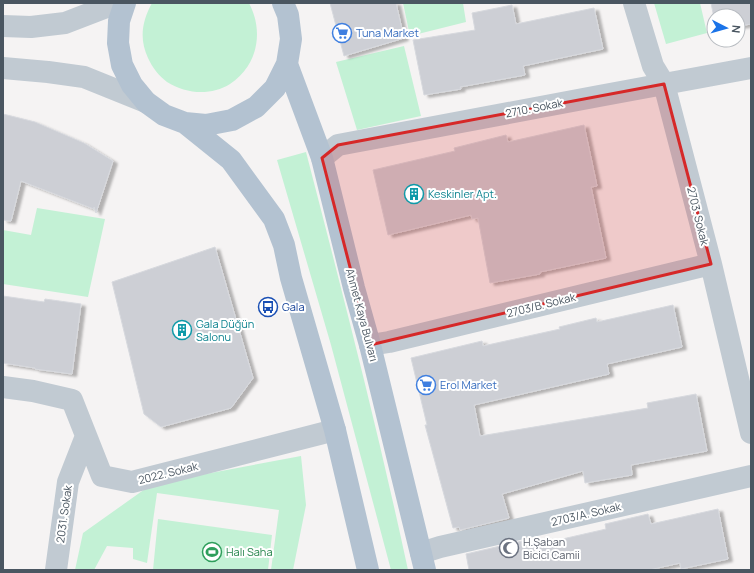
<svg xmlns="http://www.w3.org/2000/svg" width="754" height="573" font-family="Manrope,sans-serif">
<defs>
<filter id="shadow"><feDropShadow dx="4.5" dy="2.5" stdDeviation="1" flood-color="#0004"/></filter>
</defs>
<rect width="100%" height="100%" fill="#f5f3f3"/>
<path fill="#c3f1d5" d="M152,3H249C264,31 258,66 230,84C211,96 186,94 167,82C159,76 152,67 148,58C139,39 142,21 152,3Z
M403,3H463L466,22L410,36Z
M654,3H700L707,33L666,44Z
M404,46L421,116L357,130L336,62Z
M306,152C342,291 378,430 408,570H391L331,345L277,160Z
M37,208L105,219L88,297L3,284V230L31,235Z
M301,456L306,505L293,570H271L279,510L157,493L147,563L133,559V548L107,546L94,570H75L83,533L152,484Z
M158,519L272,535L268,570H153Z"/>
<path fill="#cdcfd5" stroke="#d7d9de" filter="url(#shadow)" d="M330,3H396L404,38L344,56Z
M711,3H751V24L738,26V16H714V18Z
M512,5L516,24L594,8L603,49L523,66L525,75L460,87L461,89L424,95L413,40L475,30L472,13Z
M3,114L35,122L84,143L113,161L96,213L94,207V209L21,181L11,221L3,220Z
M584,125L597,186L591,187L606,258L540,272V274L490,283L478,218L472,219L471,215L388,235L373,170L455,151L454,148L506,135L508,142Z
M215,247L253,378L231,408L161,427L144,414L112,282Z
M3,296L44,302L45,299L81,304L72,374L35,369V368L3,363Z
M673,305L682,347L607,364L609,374L474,405L480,436L648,408L647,403L696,394L707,451L631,465L632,475L585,483L583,471L502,494L509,518L460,530L459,527L453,528L425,425H427L411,358L482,341L483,346L560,329L559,327L596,318L597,322Z
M718,509L728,559L681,569L680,563L649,570H469L466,554L522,541L523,548L606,529L605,524L648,514L651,524Z"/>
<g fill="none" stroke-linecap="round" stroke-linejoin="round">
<path stroke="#c1cad2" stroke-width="22" d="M634,3L653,66L664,84L711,264L751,433
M3,26L31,27L65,23L117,3
M3,68L48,72L84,77L146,102
M322,158L338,145L599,96L751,68
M370,345L389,342L711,264
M3,387L33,391L72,400L102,476L132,482L335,430
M421,553L440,547L751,476
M56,570L68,482L86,436"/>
<path stroke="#b3c2d1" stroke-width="22" d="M125,3L119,21L118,43L122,65L132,85L146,102L164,115L185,123L206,125L232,120L256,107L275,88L287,64L291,39L288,15L283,3
M287,64L322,158L354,288L370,345L425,570
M185,123L231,160L274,219L284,245L291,278L335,430L368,570"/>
</g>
<path fill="#d62828" fill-opacity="0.2" stroke="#d62828" stroke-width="3" stroke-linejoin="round" d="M664,84L711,264L370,345L322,158L338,145Z"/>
<defs>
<g id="supermarket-ring" transform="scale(1)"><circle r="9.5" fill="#fff" stroke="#3f7fe0" stroke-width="1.5"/><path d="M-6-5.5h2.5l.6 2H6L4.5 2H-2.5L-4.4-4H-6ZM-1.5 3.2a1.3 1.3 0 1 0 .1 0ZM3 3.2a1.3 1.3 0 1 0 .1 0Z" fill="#3f7fe0"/></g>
<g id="building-ring" transform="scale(1)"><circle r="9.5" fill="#fff" stroke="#0f9aa8" stroke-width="1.5"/><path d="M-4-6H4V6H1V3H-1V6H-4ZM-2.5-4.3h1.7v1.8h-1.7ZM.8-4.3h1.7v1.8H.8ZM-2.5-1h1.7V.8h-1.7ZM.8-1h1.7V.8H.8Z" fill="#0f9aa8"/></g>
<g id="bus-ring" transform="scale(1)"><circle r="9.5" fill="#fff" stroke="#1a4fb4" stroke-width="1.5"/><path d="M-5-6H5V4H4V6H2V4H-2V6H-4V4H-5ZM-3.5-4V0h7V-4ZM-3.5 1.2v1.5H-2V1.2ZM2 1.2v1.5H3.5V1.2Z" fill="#1a4fb4"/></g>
<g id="mosque-ring" transform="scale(1)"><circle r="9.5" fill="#fff" stroke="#6b7280" stroke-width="1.5"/><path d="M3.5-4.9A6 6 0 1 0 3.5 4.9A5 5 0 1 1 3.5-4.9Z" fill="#6b7280"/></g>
<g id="stadium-ring" transform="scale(1)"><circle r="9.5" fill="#fff" stroke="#2e9e5b" stroke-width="1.5"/><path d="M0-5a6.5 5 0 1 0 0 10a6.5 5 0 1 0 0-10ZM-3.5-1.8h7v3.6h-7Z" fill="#2e9e5b"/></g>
</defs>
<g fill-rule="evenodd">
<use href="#supermarket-ring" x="342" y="33"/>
<use href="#building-ring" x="414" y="194"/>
<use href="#bus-ring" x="268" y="307"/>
<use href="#building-ring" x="182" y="330"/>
<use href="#supermarket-ring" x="426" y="385"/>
<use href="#mosque-ring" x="509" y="548"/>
<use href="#stadium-ring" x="212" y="552"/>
</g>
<g text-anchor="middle" stroke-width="4" stroke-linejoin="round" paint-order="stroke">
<g font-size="11" fill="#366cbe" stroke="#fff" text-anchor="start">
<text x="356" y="37">Tuna Market</text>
<text x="440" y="389">Erol Market</text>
</g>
<g font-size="11" fill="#4a5661" stroke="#fff">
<text transform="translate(534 108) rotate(-11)" y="4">2710. Sokak</text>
<text transform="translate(698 216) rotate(76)" y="4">2703. Sokak</text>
<text transform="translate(541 305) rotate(-14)" y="4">2703/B. Sokak</text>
<text transform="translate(362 315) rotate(75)" y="4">Ahmet Kaya Bulvarı</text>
<text transform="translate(168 473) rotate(-14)" y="4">2022. Sokak</text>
<text transform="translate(64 514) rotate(-82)" y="4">2031. Sokak</text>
<text transform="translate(586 514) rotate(-13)" y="4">2703/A. Sokak</text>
</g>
<g font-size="11" fill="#0d838f" stroke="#fff" text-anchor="start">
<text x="428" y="198">Keskinler Apt.</text>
<text x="196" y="328">Gala Düğün<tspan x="196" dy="13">Salonu</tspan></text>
</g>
<g font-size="11" fill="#164399" stroke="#fff" text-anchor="start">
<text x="282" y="311">Gala</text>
</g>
<g font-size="11" fill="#5b616d" stroke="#fff" text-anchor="start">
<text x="523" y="546">H.Şaban<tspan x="523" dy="13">Bicici Camii</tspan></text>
</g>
<g font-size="11" fill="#27864d" stroke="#fff" text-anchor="start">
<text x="226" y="556">Halı Saha</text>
</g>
</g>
<rect width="754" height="573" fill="none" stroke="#4a5661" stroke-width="8"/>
<g transform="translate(726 28) rotate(96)"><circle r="19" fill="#ffffff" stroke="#b7bbc0"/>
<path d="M0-3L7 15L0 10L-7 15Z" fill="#1a73e8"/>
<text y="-6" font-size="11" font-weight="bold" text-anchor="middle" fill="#4a5661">N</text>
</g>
</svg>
